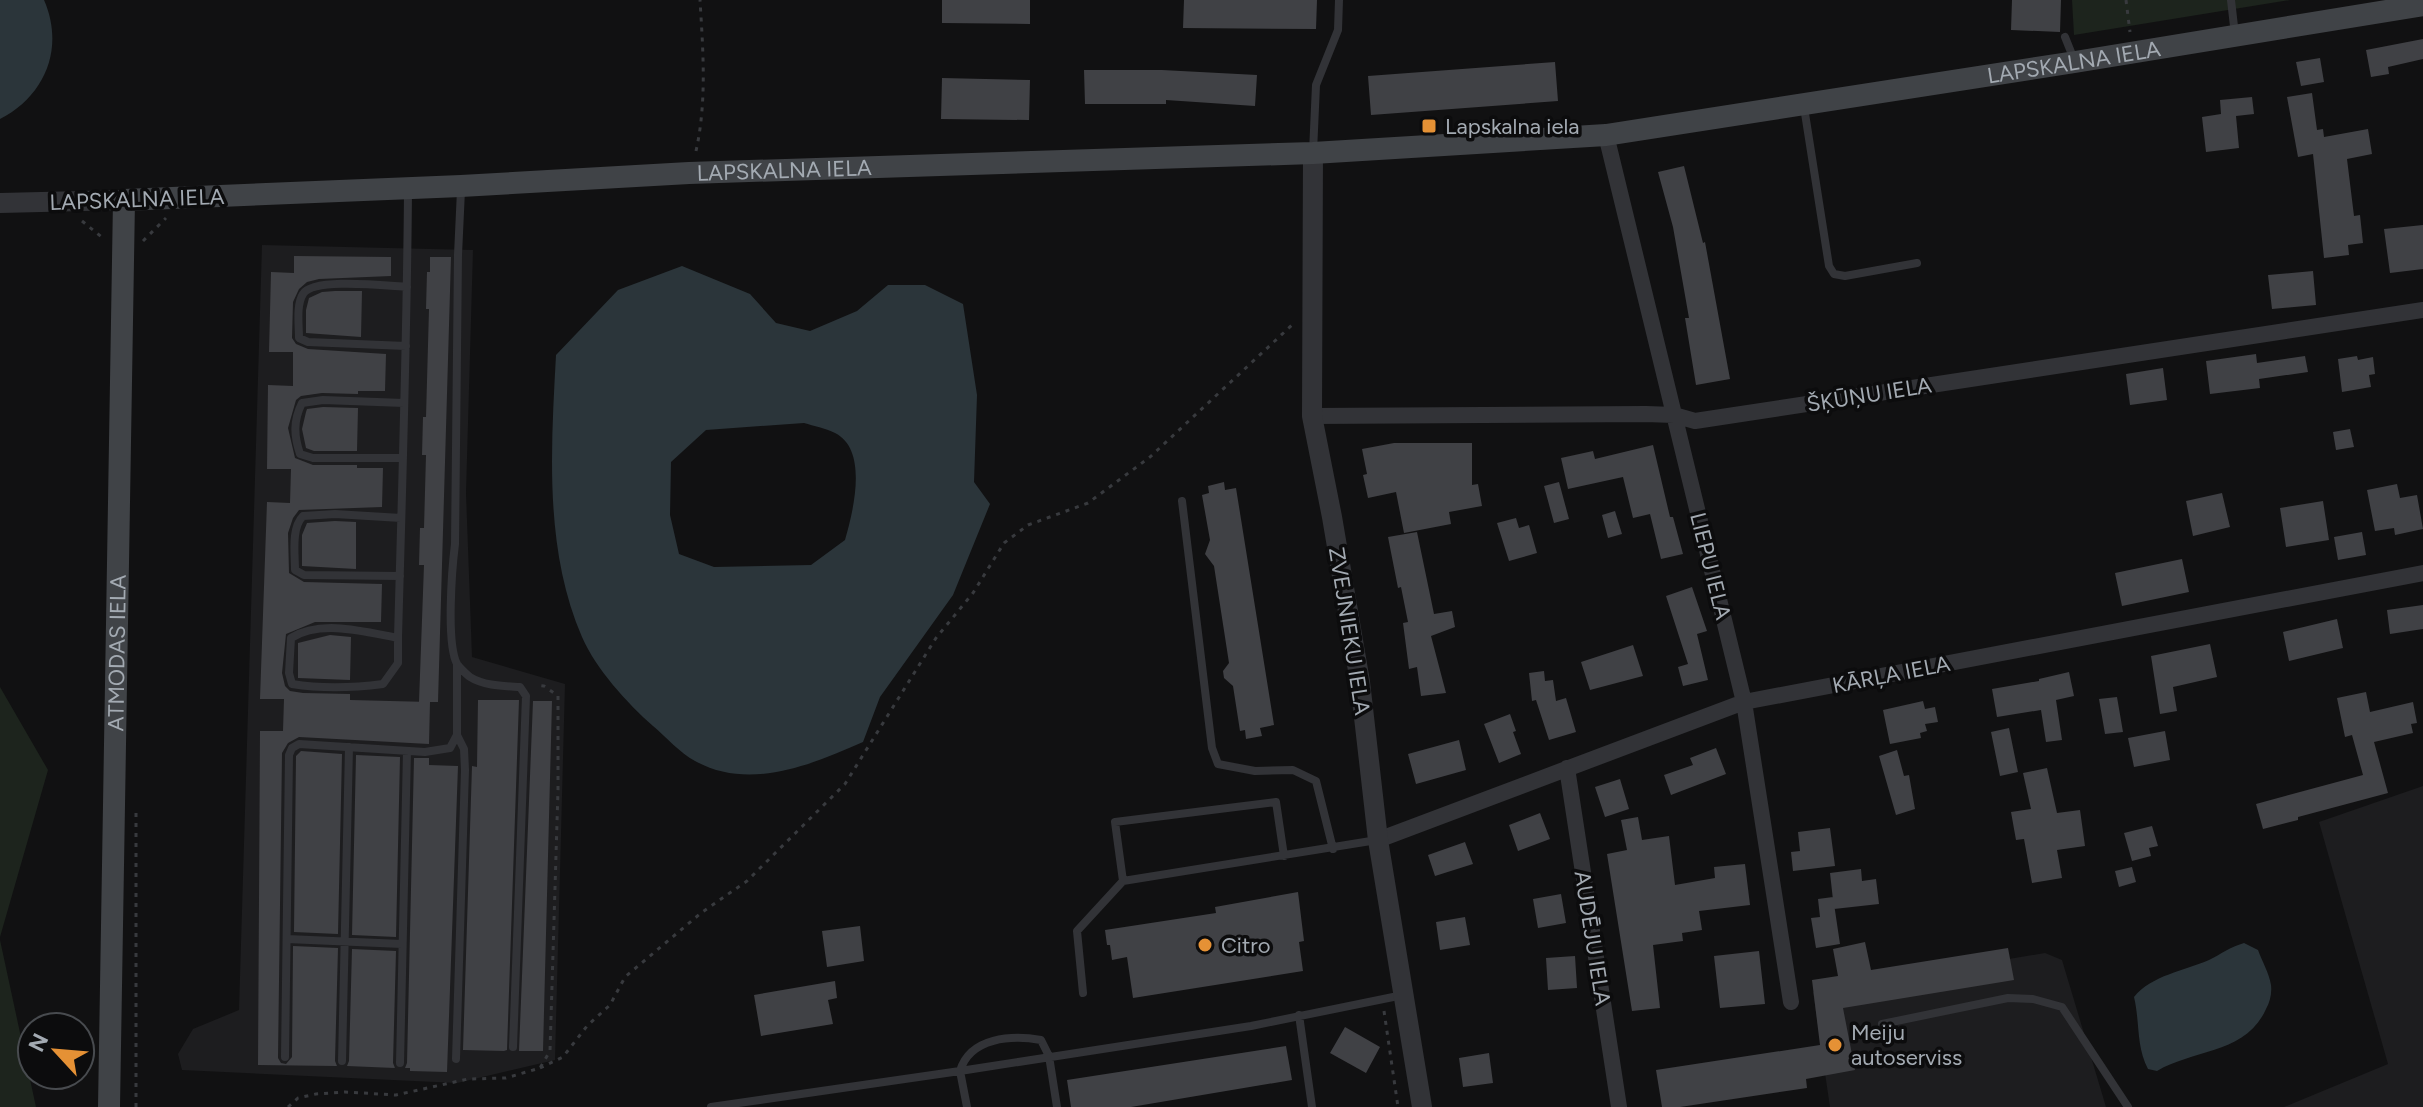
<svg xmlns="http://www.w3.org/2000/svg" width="2423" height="1107" font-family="Figtree,sans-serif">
<rect width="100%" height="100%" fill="#111112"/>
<path fill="#1d1d1f" d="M262,245L473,250L466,493L472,657L565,684L555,1060L457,1083L182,1070L178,1054L193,1029L239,1010Z
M2423,786V1107H2284L2388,1064L2319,822Z
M2045,953L2062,960L2106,1107H1830L1813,992Z"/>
<path fill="#1d241d" d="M2072,0H2290L2074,35Z
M0,687L48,770L0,937Z
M0,940L36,1107H0Z"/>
<path fill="#2b353a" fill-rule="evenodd" d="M0,0H44C65,48 45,96 0,119Z
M682,266L750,294L776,323L810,331L857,311L888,285H925L963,304L977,395L974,482L990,504L953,595L880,697L863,742C811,765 749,791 695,761C680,753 666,737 653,726C627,703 596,669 582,637C544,549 551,449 556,355L618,290ZM804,423C814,426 825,428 835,433C869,450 853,512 845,540L811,565L714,567L679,554L670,515L671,462L706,430Z
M2244,943L2258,950C2262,961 2269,973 2271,985C2272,993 2270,1002 2266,1009C2246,1054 2194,1049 2157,1071L2148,1069C2136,1046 2140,1022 2134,997C2152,975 2184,971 2209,960C2221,954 2230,947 2244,943Z"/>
<path fill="#404145" d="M942,0H1030V24L942,23Z
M1184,0H1317L1316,29L1183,28Z
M2012,0H2061L2060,32L2011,30Z
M2423,39V59L2388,67L2389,74L2371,77L2366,50Z
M2320,58L2324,82L2301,86L2296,62Z
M1555,62L1558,101L1371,115L1368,76Z
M1084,70H1162L1257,75L1255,106L1166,100V104H1085Z
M942,78L1030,80L1029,120L941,119Z
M2312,93L2317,130L2323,129L2324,137L2368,129L2372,154L2347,159L2354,216L2360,215L2363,243L2348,245L2349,255L2324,258L2313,154L2298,157L2287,97Z
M2252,97L2254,114L2236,116L2239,148L2206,152L2202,117L2221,114L2220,100Z
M1684,166L1703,243L1705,242L1730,379L1696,385L1685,318H1689L1673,227L1658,172Z
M2423,225V269L2390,273L2384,229Z
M294,256L391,257V276L319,279L307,282L299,289L293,302L292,338L296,344L308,349L386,354L385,391H358V394L322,393L301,396L296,400L288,428L295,458L313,465H357V468H383L382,507L299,510L293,518L288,533L289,573L304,582L382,584L381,622H315L286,634L282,673L285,686L290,691L303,693L350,694V700L430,702L429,744L299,737L288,743L282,753L278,1058L281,1063L286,1064L292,1057L293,946L338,948L335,1061L337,1066L258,1065L260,731H283L284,699H260L267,502L290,503L291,469H267L268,385L293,386V352H269L271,272L294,273Z
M430,257H451L438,702H419L424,565H419L420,528H424L426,455H422L423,417H426L429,309H426L427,272H430Z
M2313,271L2316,305L2272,309L2268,275Z
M335,291H362L361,337L306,333V310L309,298L322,292Z
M2256,354L2257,363L2305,356L2308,372L2259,379L2260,388L2210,394L2206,361Z
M2357,356L2358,360L2373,357L2375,374L2369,375L2371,387L2342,392L2338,359Z
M2163,368L2167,400L2130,405L2126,374Z
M323,407L358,408L357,451H314L306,448L302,429L306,412L307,409Z
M2350,429L2354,447L2336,450L2333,432Z
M1394,443H1472V485L1478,484L1482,506L1449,512L1451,524L1404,533L1396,492L1368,498L1363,475L1367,474L1362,449Z
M1653,445L1670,517H1673L1683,554L1661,559L1650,514L1633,518L1623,477L1568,489L1561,458L1593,451L1595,459Z
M1224,482L1225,490L1236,488L1274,725L1260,728L1262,736L1246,739L1245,730L1240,731L1233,686L1224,678L1223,671L1229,663L1214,566L1205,554L1210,540L1202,495L1209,493L1208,486Z
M1559,482L1569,519L1554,523L1544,486Z
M2397,484L2400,498L2417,495L2423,529L2395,535L2394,528L2375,531L2367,490Z
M2222,493L2230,527L2193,536L2186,501Z
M2323,501L2329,540L2286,547L2280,508Z
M1615,511L1622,534L1608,538L1602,515Z
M1516,518L1519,528L1529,525L1537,553L1509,561L1497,523Z
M335,521L356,522V569L302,566V535L307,523Z
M1417,532L1434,614L1452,611L1455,627L1431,636L1446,693L1421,696L1417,667L1409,669L1403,623L1408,622L1401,587L1398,588L1388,537Z
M2362,532L2366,555L2338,560L2334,537Z
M2182,559L2189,592L2122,606L2115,573Z
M1692,587L1707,631L1697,634L1708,680L1683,686L1678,667L1688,664L1666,596Z
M2423,605V629L2390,634L2387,610Z
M2337,619L2343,648L2289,661L2283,632Z
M330,635L351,637L350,680L298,678V643Z
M2210,644L2217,677L2173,687L2177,711L2160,714L2151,656Z
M1633,645L1643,676L1590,690L1581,662Z
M1544,671L1545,681L1553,680L1556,701L1566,698L1576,732L1549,740L1536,700L1532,701L1529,673Z
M2069,672L2074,696L2056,700L2062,740L2046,742L2041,710L1997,717L1992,689L2039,681V679Z
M2366,692L2370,712L2413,702L2417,723L2411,724L2413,733L2374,742L2388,793L2298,817V820L2263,829L2256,804L2363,775L2352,735L2345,737L2337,698Z
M2117,697L2123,732L2105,734L2099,699Z
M478,700H519L507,1050L504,1051L463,1050L472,766L477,767Z
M533,701H552L543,1051H519Z
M1923,701L1925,709L1935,707L1938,722L1925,724L1927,731L1920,733L1921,738L1890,744L1883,710Z
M1510,714L1516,731L1513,732L1521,754L1499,763L1484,724Z
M2009,728L2018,772L2000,776L1991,732Z
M2165,731L2170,760L2134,767L2128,738Z
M1459,740L1466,770L1416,784L1408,754Z
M1716,748L1726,774L1671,795L1664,775L1693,765L1690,758Z
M1897,750L1904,776L1909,775L1915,809L1896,815L1879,756Z
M301,751L342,754L338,934L294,932L296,756Z
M356,755L400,757L396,937L352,935Z
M414,758H429V765L458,766L447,1072L410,1071V1068H405L407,1063Z
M2047,768L2057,813L2080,810L2085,846L2057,850L2062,878L2032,883L2024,839L2016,840L2011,812L2031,809L2023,773Z
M1620,779L1629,809L1605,817L1595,787Z
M1540,813L1550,839L1518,851L1509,825Z
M1638,817L1642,840L1669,836L1675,885L1715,878L1714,867L1745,864L1750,905L1699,911L1702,930L1682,933L1683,941L1653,945L1660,1008L1632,1011L1607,854L1627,850L1621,820Z
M2152,826L2158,846L2149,848L2151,856L2132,861L2124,833Z
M1830,828L1835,866L1793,871L1791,852L1800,851L1798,832Z
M1465,842L1473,864L1435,876L1428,855Z
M2132,867L2136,882L2119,887L2115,871Z
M1861,869L1862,881L1876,879L1879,904L1834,909L1830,873Z
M1298,892L1304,941L1299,942L1303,971L1133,998L1127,957L1112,960L1110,945H1107L1105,930L1216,913L1215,907Z
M1561,894L1566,923L1538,928L1533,899Z
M1833,897L1840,944L1816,948L1811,918L1820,917L1818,899Z
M1465,917L1470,945L1440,950L1436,922Z
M860,926L864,961L827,967L822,931Z
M1865,942L1871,970L2008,948L2014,980L1843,1008L1855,1070L1806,1079L1807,1088L1680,1107H1662L1656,1070L1820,1045L1812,980L1838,976L1833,949Z
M352,949L396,951L393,1063L395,1068L347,1066L349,1061Z
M1759,951L1765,1004L1720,1008L1714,956Z
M1575,956L1577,988L1548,990L1546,958Z
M835,981L837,998L828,1000L833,1024L761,1036L754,995Z
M1345,1027L1380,1047L1366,1073L1330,1053Z
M1286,1046L1292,1080L1131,1107H1071L1067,1080Z
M1489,1053L1493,1083L1463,1087L1459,1058Z"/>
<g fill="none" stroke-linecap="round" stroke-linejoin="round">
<path stroke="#383a3e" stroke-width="3" stroke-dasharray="4 6" stroke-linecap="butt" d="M2126,0L2130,32
M696,151C707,102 703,50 700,0
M82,221L104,239
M143,241L166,218
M1384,1011L1398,1107
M540,1068L563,1057L587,1026L610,1005L625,977L701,913L747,881L845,784L936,638L973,593L1004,543L1028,525L1088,503L1150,457L1292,325
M136,1107V807
M288,1107L298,1098L316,1094L345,1092L396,1095L468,1079L506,1078L540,1068L550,1051L558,790V696L544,686L536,685"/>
<path stroke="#323337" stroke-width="8" d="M2231,0L2235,35
M2065,37L2075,62
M1804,107L1829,266L1834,274L1845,276L1917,263
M1313,152L1316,85L1338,30L1339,0
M461,190L458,255L455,544C452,568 446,643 457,664C459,667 467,675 470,677C484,686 505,686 520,687L526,696L513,1047
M406,346L308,342L299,338C299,325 296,305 303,294C313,277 387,286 407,287
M403,458H313L300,454C294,436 293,421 302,403L323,400L404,403
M1182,501L1212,748L1218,764L1255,771L1293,770L1316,781L1333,849
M400,576L304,575L295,570C295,554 291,528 303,516L335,514L401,518
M398,638C366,632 321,619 291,638L289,673L292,684C323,689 352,688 383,684L398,663V638C402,489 407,340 408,190
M1123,881L1115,822L1276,802L1284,856
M287,939L402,944
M1083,993L1077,931L1123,881L1377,840
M1299,1015L1312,1107
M1882,1024L2008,998L2033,999L2062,1007L2128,1107
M285,1057L289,755L292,748L299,744L425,752L450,748L457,735V664
M456,1059L465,770L464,749L457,735
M342,1061L349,747
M400,1063L407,751
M711,1107L960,1071C970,1037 1012,1035 1041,1040L1049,1056L1057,1107
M967,1107L960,1071L1251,1026L1403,995"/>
<path stroke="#323337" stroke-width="16" d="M1606,135L1744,702L1791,1002
M1312,416L1646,414L1674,415L1695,421L2423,310
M1567,768L1619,1107
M1378,840L1744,702L2423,573"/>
<path stroke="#323337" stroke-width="20" d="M1313,153L1312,416L1332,517L1360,682L1378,840L1422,1107
M0,203L124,200"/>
<path stroke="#404347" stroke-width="22" id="s1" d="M109,1107L124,200L461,186L689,173L1313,153L1606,135L2075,62L2423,5"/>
</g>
<g fill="#e59135" stroke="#0c0c0d" stroke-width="3">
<rect x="1421" y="118" width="16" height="16" rx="4"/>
<circle cx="1205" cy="945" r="8"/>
<circle cx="1835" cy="1045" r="8"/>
</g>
<g text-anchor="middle" stroke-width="7" stroke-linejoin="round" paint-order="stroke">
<g font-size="22" fill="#a3aab2" stroke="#0c0c0d">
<text dy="8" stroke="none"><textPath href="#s1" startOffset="2864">LAPSKALNA IELA</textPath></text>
<text dy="8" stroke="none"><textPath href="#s1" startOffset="1568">LAPSKALNA IELA</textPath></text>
<text transform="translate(137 199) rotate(-2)" y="8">LAPSKALNA IELA</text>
<text transform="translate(1869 394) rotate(-9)" y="8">ŠĶŪŅU IELA</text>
<text transform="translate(1711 566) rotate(76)" y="8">LIEPU IELA</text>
<text transform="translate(1350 631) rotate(81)" y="8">ZVEJNIEKU IELA</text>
<text dy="8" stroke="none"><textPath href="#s1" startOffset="454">ATMODAS IELA</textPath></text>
<text transform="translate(1891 674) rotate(-11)" y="8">KĀRĻA IELA</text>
<text transform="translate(1593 938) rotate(81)" y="8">AUDĒJU IELA</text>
</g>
<g font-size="22" fill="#a3aab2" stroke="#0c0c0d" text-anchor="start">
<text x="1445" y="134">Lapskalna iela</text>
<text x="1221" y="953">Citro</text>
<text x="1851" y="1040">Meiju<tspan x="1851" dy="25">autoserviss</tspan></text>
</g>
</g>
<g transform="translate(56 1051) rotate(296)"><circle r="38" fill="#0c0c0d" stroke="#484b4f" stroke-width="2"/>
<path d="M0-6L14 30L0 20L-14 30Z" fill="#e59135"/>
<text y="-12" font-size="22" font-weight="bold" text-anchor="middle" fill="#a3aab2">N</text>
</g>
</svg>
